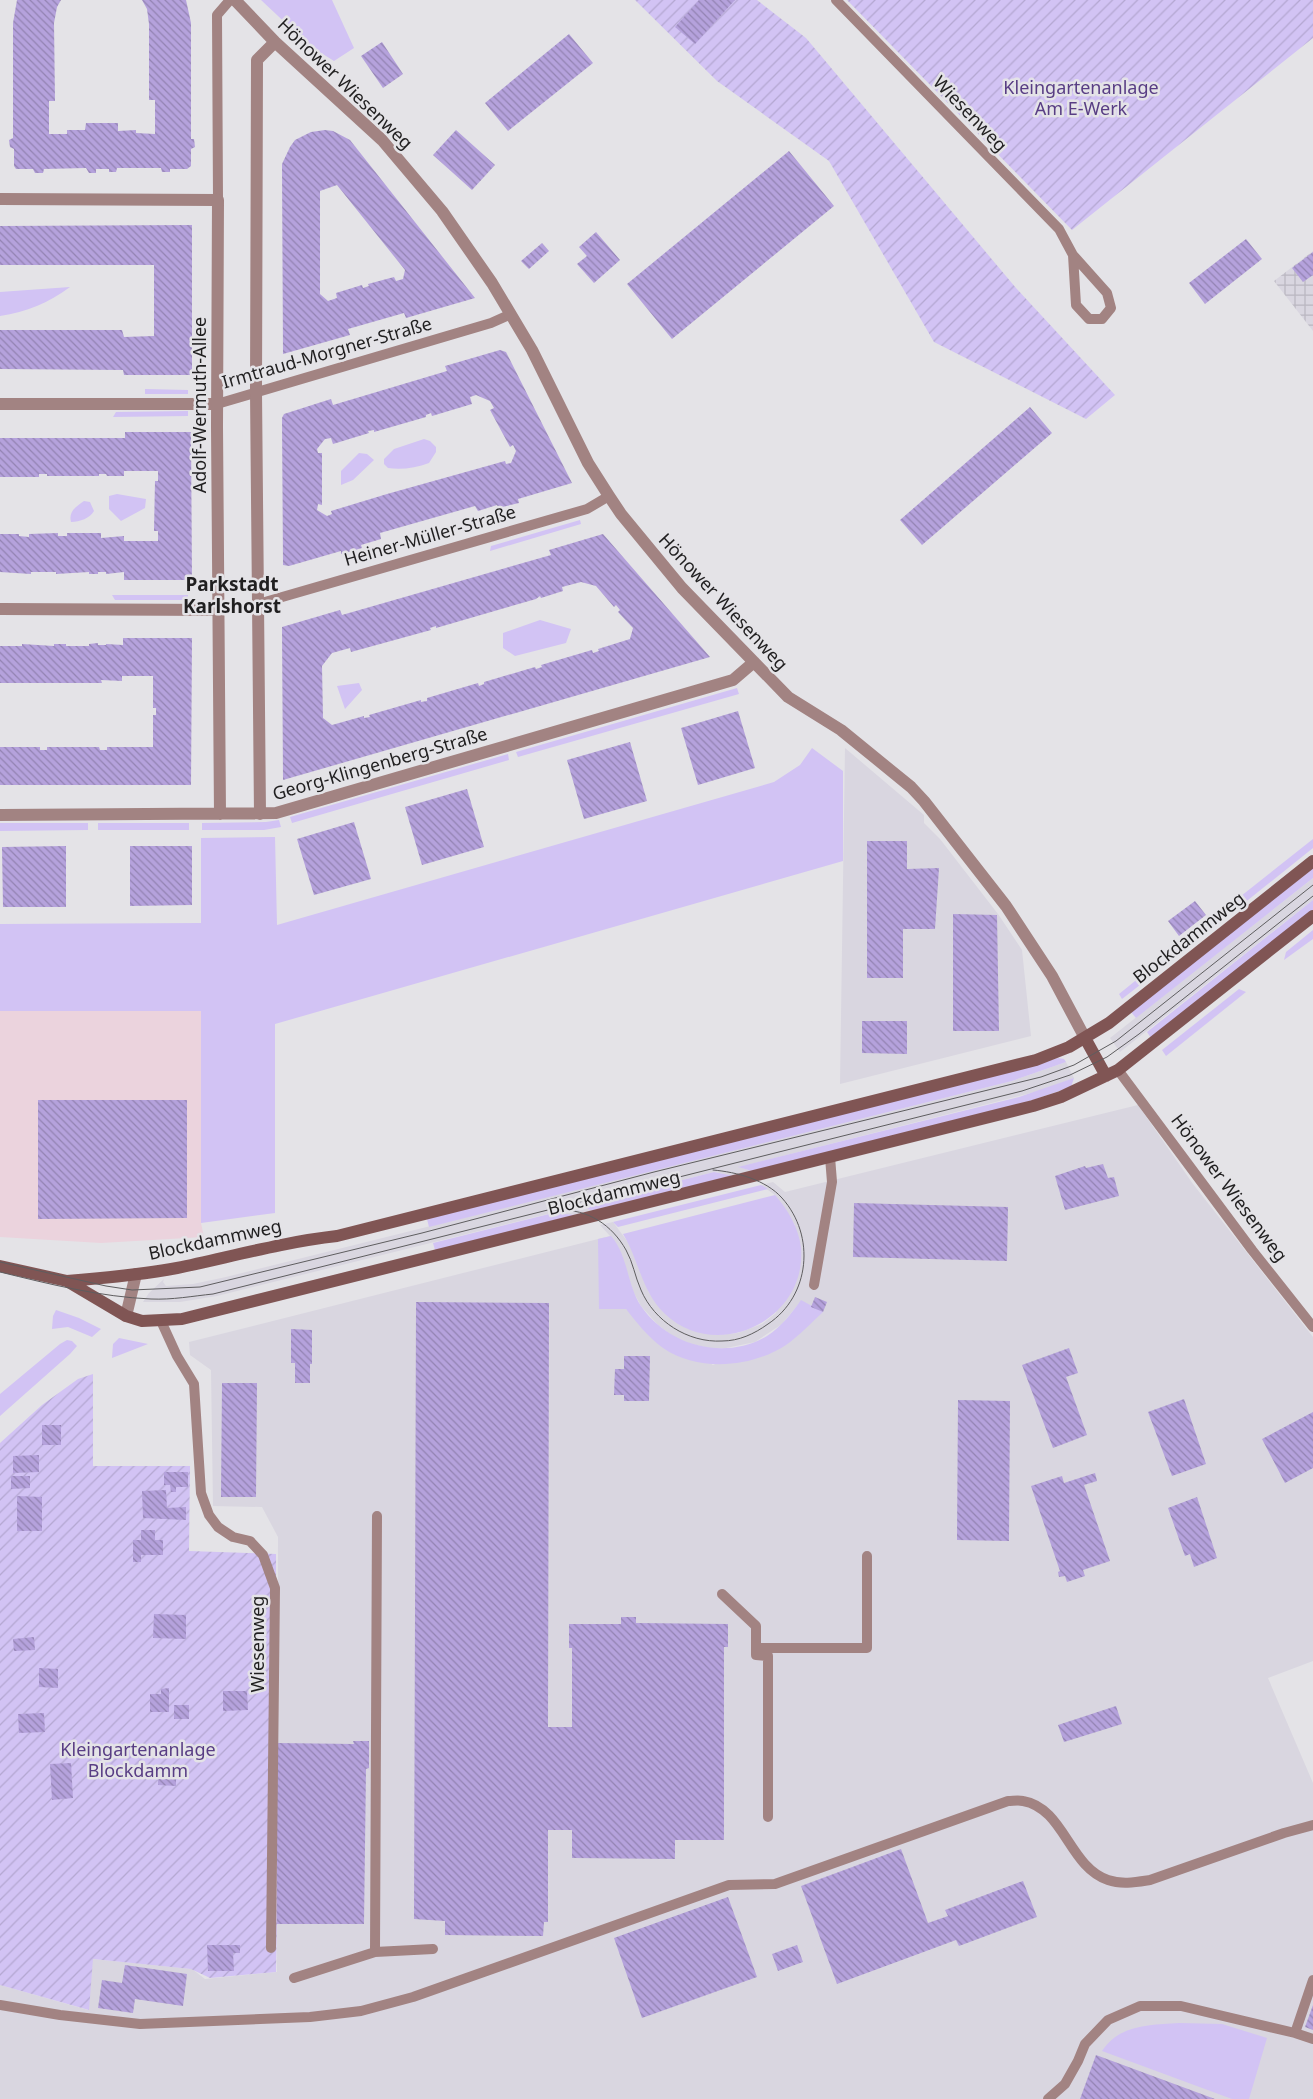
<svg xmlns="http://www.w3.org/2000/svg" width="1313" height="2099" font-family="'Noto Sans',sans-serif">
<defs>
<pattern id="industrial-grid" width="8" height="8" patternUnits="userSpaceOnUse" patternTransform="scale(1.25)"><rect width="8" height="8" fill="#d9d6e0"/><path d="M0 4h8M4 0v8" fill="none" stroke="#bab7c0"/></pattern>
<pattern id="garden-furrows" width="10" height="10" patternUnits="userSpaceOnUse" patternTransform="scale(1.25)"><rect width="10" height="10" fill="#d2c3f4"/><path d="M-1 1l2-2M0 10L10 0M9 11l2-2" fill="none" stroke="#b4a7d1"/></pattern>
<pattern id="building-back-hatch" width="6" height="6" patternUnits="userSpaceOnUse" patternTransform="scale(1.25)"><rect width="6" height="6" fill="#b5a2dc"/><path d="M-1 5l2 2M0 0l6 6M5-1l2 2" fill="none" stroke="#9383b2"/></pattern>
</defs>
<rect width="100%" height="100%" fill="#e4e3e7"/>
<path fill="#d9d6e0" fill-rule="evenodd" d="M845,748L924,815V823L940,839L998,914L1022,950L1031,1036L840,1084Z
M1313,878V900L1120,1052L1110,1038Z
M1066,1062L1074,1078L1043,1090L739,1167L752,1171L734,1176L714,1172L582,1206L593,1211L576,1215L553,1213L543,1215L217,1296L180,1302H143L149,1293L164,1279L163,1282L166,1286L193,1284L226,1277L1012,1081Z
M1138,1105L1193,1184L1313,1337V1661L1268,1678L1313,1783V2099H0V1985L88,2010L92,1959L192,1969L205,1979L277,1972L278,1537L262,1507L213,1506L211,1370L190,1355L189,1342L610,1236L600,1225L613,1222L630,1245L649,1293L716,1335L738,1333L762,1324L776,1313L795,1225L775,1195L761,1185L773,1182L785,1192ZM622,1256L633,1291L641,1306L658,1325L674,1337L688,1343L709,1348H726L755,1342L782,1324L801,1301L822,1312L713,1365L626,1309Z"/>
<path fill="url(#industrial-grid)" d="M1313,251V331L1274,281Z"/>
<path fill="#ebd3dd" d="M0,1011H201V1223L204,1237L101,1243L0,1237Z"/>
<path fill="#d2c3f4" d="M261,0H332L354,48L334,61L310,46Z
M70,287C48,303 27,312 0,316V292Z
M145,389L188,390V394H145Z
M188,411V416L113,417L116,412Z
M424,439L430,441L436,447V452L429,463C416,468 401,470 388,468L384,464V459L394,449Z
M359,453L367,454L374,460L353,480L341,485V471Z
M117,494L146,499L145,508L121,521L109,509V496Z
M84,501L90,502L94,511C90,518 80,522 71,522C68,511 77,506 84,501Z
M580,520L581,524L490,551L491,546Z
M112,595H188V600H115Z
M540,620L571,629L566,643L515,656L503,648V633Z
M359,683L362,690L345,709L337,686Z
M737,688L739,694L518,757L516,752Z
M812,748L843,771V861L275,1024V1213L201,1223V1011H0V924L201,923V838L275,837L277,925L774,782L800,765Z
M508,754L509,760L292,823L290,817Z
M279,820L281,827L264,830H202V823L266,822Z
M0,823H88V830L0,831Z
M98,823H189V830H98Z
M1313,839V848L1243,904L1236,900Z
M1313,868V878L1136,1018L1131,1012Z
M1313,900V910L1151,1038L1147,1032Z
M1313,930V939L1284,960L1286,952Z
M1191,936L1190,946L1173,959L1165,957Z
M1140,977V985L1122,999L1119,994Z
M1239,989L1246,992L1166,1056L1162,1050Z
M1058,1058L1064,1059L1066,1062L1012,1081L429,1227L427,1219Z
M1074,1078L1071,1087L1030,1101L752,1171L738,1167L1019,1097Z
M714,1172L734,1176L593,1211L581,1206Z
M761,1185L768,1189L618,1227L613,1222Z
M775,1195C788,1210 799,1228 801,1248C807,1320 717,1363 665,1314C642,1293 639,1260 623,1234Z
M553,1213L576,1215L435,1250L433,1243Z
M611,1236C628,1255 627,1285 641,1306C668,1346 725,1361 767,1336C781,1327 791,1314 801,1300L823,1312C811,1323 799,1336 786,1345C751,1368 698,1372 663,1348C648,1337 637,1323 626,1309H599L598,1239Z
M56,1310L79,1318L101,1329L92,1337L68,1327L52,1329L53,1316Z
M119,1338L148,1344L112,1358L113,1344Z
M67,1340L72,1341L77,1346L70,1354L0,1416V1394L60,1344Z
M1179,2023L1222,2024L1267,2038L1249,2099H1232L1102,2051C1120,2024 1150,2025 1179,2023Z"/>
<path fill="url(#garden-furrows)" d="M635,0H757L806,38L1016,288L1115,395L1086,419L934,342L829,161L717,81Z
M847,0H1313V38L1072,230Z
M93,1374V1466H190L189,1551L276,1554L277,1924L276,1972L210,1978L191,1969L93,1959L89,2010L0,1985V1443L42,1405L78,1379Z"/>
<path fill="url(#building-back-hatch)" fill-rule="evenodd" d="M17,0H61L57,7L54,23L55,101H49V134H67V130H85L86,123H118V131L136,130V133L155,134V100H149V24L147,9L142,0H186L191,23V139H194L195,147L191,149V166L187,169H170V172H162L161,168H117L116,172H109V169H96V173H89L86,168L44,169L43,173H35L33,169H16L14,166V149L10,147L9,140L13,138V23Z
M699,0H735L695,44L675,27Z
M569,34L593,63L508,131L485,103Z
M382,42L403,74L383,88L361,56Z
M325,130L333,131L350,140L475,298L406,318L404,313L348,329L350,335L283,354L282,164L290,147L295,140L311,132ZM337,185L405,270L403,279L396,281L394,277L368,284L369,286L363,288L362,285L336,293L337,298L328,301L320,294V191Z
M456,130L495,165L472,190L433,155Z
M789,151L834,206L672,339L627,284Z
M192,225V375H124L123,370L0,369V330H122L124,337L154,336V265H0V226Z
M596,232L620,260L594,283L577,264L587,256L579,247Z
M1246,239L1262,259L1205,304L1189,283Z
M542,243L549,251L529,269L521,261Z
M1313,252V275L1303,282L1292,268Z
M500,350L506,352L572,483L518,499L519,503L498,508L497,505L478,511L475,506L380,533L381,539L361,545L362,548L341,554V551L289,566L283,565L282,418L284,414L331,399L333,405L447,371L445,366ZM476,395L490,401L494,408L490,410L510,447L513,445L516,451L511,463L506,464L505,461L387,494L331,511L332,514L327,516L317,510L318,504L322,505V453H318L317,449L325,439L331,438L333,444L369,433L368,431L374,430V432L426,417V415L431,413L432,416L472,404L470,397Z
M1030,407L1052,433L922,545L900,520Z
M125,432H191L192,580H124V572L106,574V572H98V574H89V572L56,574V572H31V574L0,572V534H19V536L29,537V534L58,533V536H67V533H101V538L124,536V541H158V531H154L155,481H158V471H124V476H107L106,474H99V476H47V474H39V477H0V438H125Z
M603,534L710,657L283,780L282,627L340,610L342,615L551,555L549,550ZM581,582L596,586L614,607L616,605L620,610L618,612L633,628L630,639L598,649L599,651L593,653L592,650L541,665L542,667L536,669L535,667L484,682V684L479,686L478,683L427,698V701L421,702V700L369,715L370,717L364,718V716L332,725L323,718L322,666L332,653L350,648L351,652L431,630L430,628L436,626V628L536,599L540,596L541,598L563,591L562,587Z
M123,638H192L191,785H0V747H40V750H47V747H99L100,750H107V747H153V715H156V708H153V676H122V681L101,680L102,683H0V646H22V644L54,646V644H66V646H89V644L98,643V645H106V644L123,645Z
M738,711L755,768L698,785L681,728Z
M630,742L647,801L584,819L567,760Z
M467,789L484,847L422,865L405,807Z
M354,822L371,879L314,895L297,839Z
M867,841H907V869L939,868L935,929H903V978H867Z
M66,846V907H3L2,847Z
M130,846H192V905L130,906Z
M1195,901L1206,915L1179,936L1168,921Z
M953,914L997,915L999,1031H953Z
M862,1021H907V1054L862,1053Z
M38,1100H187V1218L38,1219Z
M1103,1164L1108,1178L1114,1177L1119,1196L1065,1210L1055,1176L1085,1166L1086,1168Z
M854,1203L1008,1207L1007,1261L853,1257Z
M815,1297L827,1302L823,1312L811,1307Z
M416,1302L549,1303L548,1727H572V1648H569V1624H621V1617H636V1623L728,1624V1647H724V1840H675V1859L572,1858V1830H548V1922H544L543,1936L445,1935V1921L414,1919Z
M291,1329L312,1330V1364H310V1383H295V1363H291Z
M1069,1348L1078,1373L1066,1377L1087,1435L1053,1448L1022,1365Z
M624,1356H650L649,1401H624V1395H614L615,1369H624Z
M222,1383H257L256,1497H221Z
M1184,1399L1206,1464L1172,1476L1148,1412Z
M958,1400L1010,1401L1009,1541L957,1540Z
M1313,1412V1468L1285,1483L1262,1439Z
M42,1425H61V1445H42Z
M39,1455V1472L13,1473V1456Z
M164,1472H188V1487H176V1492H171L170,1485H164Z
M1095,1473L1097,1481L1084,1485L1110,1561L1083,1570L1085,1576L1067,1582L1065,1576L1059,1577L1058,1572L1060,1571L1031,1486L1062,1476L1064,1483Z
M11,1476H30V1488L11,1489Z
M166,1490L167,1508L186,1507V1520L143,1518L142,1491Z
M17,1496L42,1497V1531H17Z
M1197,1497L1217,1558L1194,1567L1190,1554L1185,1556L1168,1508Z
M141,1530H155V1540H163V1555H141V1562H133V1540H141Z
M154,1614L186,1615V1639L153,1638Z
M34,1637L35,1650L14,1651L13,1639Z
M39,1668L58,1669V1688L39,1687Z
M169,1688V1712H150V1694H161V1689Z
M223,1691H247L248,1710L223,1711Z
M174,1705H189V1719H174Z
M1116,1706L1122,1724L1064,1742L1058,1725Z
M44,1713L45,1732L19,1733L18,1714Z
M353,1741H369V1768L366,1769L364,1924H277V1743L354,1744Z
M71,1763L73,1798L52,1800L50,1764Z
M158,1771H176V1786L158,1785Z
M901,1849L928,1923L948,1916L945,1910L1023,1881L1037,1917L959,1946L956,1940L837,1984L801,1886Z
M728,1897L757,1977L642,2018L614,1938Z
M207,1945H240V1953H233L234,1971H208Z
M797,1945L803,1962L778,1971L772,1954Z
M125,1965L187,1974L183,2006L135,1999L133,2013L98,2008L102,1980L122,1983Z
M1313,2005V2030L1305,2027Z
M1096,2055L1215,2099H1080Z"/>
<g fill="none" stroke-linecap="round" stroke-linejoin="round">
<path stroke="#a28382" stroke-width="10" d="M836,0L1059,229L1073,255L1107,293L1111,308L1102,319H1089L1076,305L1073,255
M218,200L217,15L230,0
M217,404L491,323L511,314
M258,604L587,509L609,496
M1118,1070L1252,1250L1313,1327
M814,1285L832,1182L830,1157
M161,1321L177,1356L194,1384L201,1493L209,1515L218,1527L233,1537L250,1541L263,1555L275,1588L271,1948
M722,1594L756,1626V1655L768,1656V1817
M756,1648H867V1556
M375,1952L433,1949
M294,1978L375,1952L377,1516
M0,2005L60,2015L140,2024L310,2017L361,2011L413,1997L729,1885L775,1884L1008,1801C1013,1801 1018,1800 1023,1801C1064,1808 1069,1867 1108,1880C1122,1885 1137,1882 1150,1880L1284,1833L1313,1825
M1295,2033L1313,1980
M1048,2099L1065,2084L1078,2061L1085,2044L1108,2020L1140,2006H1181L1295,2033L1313,2039"/>
<path stroke="#a28382" stroke-width="12" d="M235,0L275,42L382,140L442,211L492,283L532,350L588,463L609,496L621,514L682,588L788,697L841,730L911,787L924,801L1006,906L1052,976L1085,1038
M0,199L218,200L217,426L220,814
M0,404H217
M0,609L218,610
M260,814L256,392L257,60L275,42
M0,815L276,813L733,680L754,662
M126,1316L136,1274"/>
<path stroke="#805554" stroke-width="12" d="M1085,1038L1106,1076
M0,1266L67,1281L126,1316L142,1321L182,1319L1033,1106L1061,1097L1118,1070L1313,916
M67,1281C104,1278 141,1275 177,1268C230,1257 283,1242 337,1236L1036,1060L1069,1047L1109,1023L1313,861"/>
<path stroke="#5e5d5f" stroke-width="1" d="M559,1210C588,1209 612,1225 626,1250C633,1262 635,1277 641,1290C654,1321 688,1343 722,1341C739,1341 754,1334 768,1324C810,1296 816,1236 782,1198C766,1180 737,1172 713,1170
M0,1262L106,1286L132,1290L200,1287L422,1233L654,1172L1041,1077L1074,1065L1116,1041L1313,885
M0,1272C49,1284 101,1297 151,1299C172,1300 193,1296 213,1294L1022,1091L1070,1075L1107,1057L1139,1034L1313,896"/>
</g>
<g text-anchor="middle" stroke-width="5" stroke-linejoin="round" paint-order="stroke">
<g font-size="18" fill="#201f20" stroke="#e4e3e7">
<text transform="translate(345 84) rotate(44)" y="6">Hönower Wiesenweg</text>
<text transform="translate(970 114) rotate(46)" y="6">Wiesenweg</text>
<text transform="translate(327 353) rotate(-16)" y="6">Irmtraud-Morgner-Straße</text>
<text transform="translate(200 405) rotate(-90)" y="6">Adolf-Wermuth-Allee</text>
<text transform="translate(430 536) rotate(-16)" y="6">Heiner-Müller-Straße</text>
<text transform="translate(723 602) rotate(47)" y="6">Hönower Wiesenweg</text>
<text transform="translate(380 764) rotate(-16)" y="6">Georg-Klingenberg-Straße</text>
<text transform="translate(1189 938) rotate(-38)" y="6">Blockdammweg</text>
<text transform="translate(1229 1188) rotate(53)" y="6">Hönower Wiesenweg</text>
<text transform="translate(614 1193) rotate(-14)" y="6">Blockdammweg</text>
<text transform="translate(215 1240) rotate(-12)" y="6">Blockdammweg</text>
<text transform="translate(258 1644) rotate(-90)" y="6">Wiesenweg</text>
</g>
<g font-size="18" fill="#583d84" stroke="#e4e3e7">
<text x="1081" y="94">Kleingartenanlage<tspan x="1081" dy="21">Am E-Werk</tspan></text>
<text x="138" y="1756">Kleingartenanlage<tspan x="138" dy="21">Blockdamm</tspan></text>
</g>
<g font-size="19" font-weight="bold" fill="#201f20" stroke="#e4e3e7">
<text x="232" y="591">Parkstadt<tspan x="232" dy="22">Karlshorst</tspan></text>
</g>
</g>
</svg>
